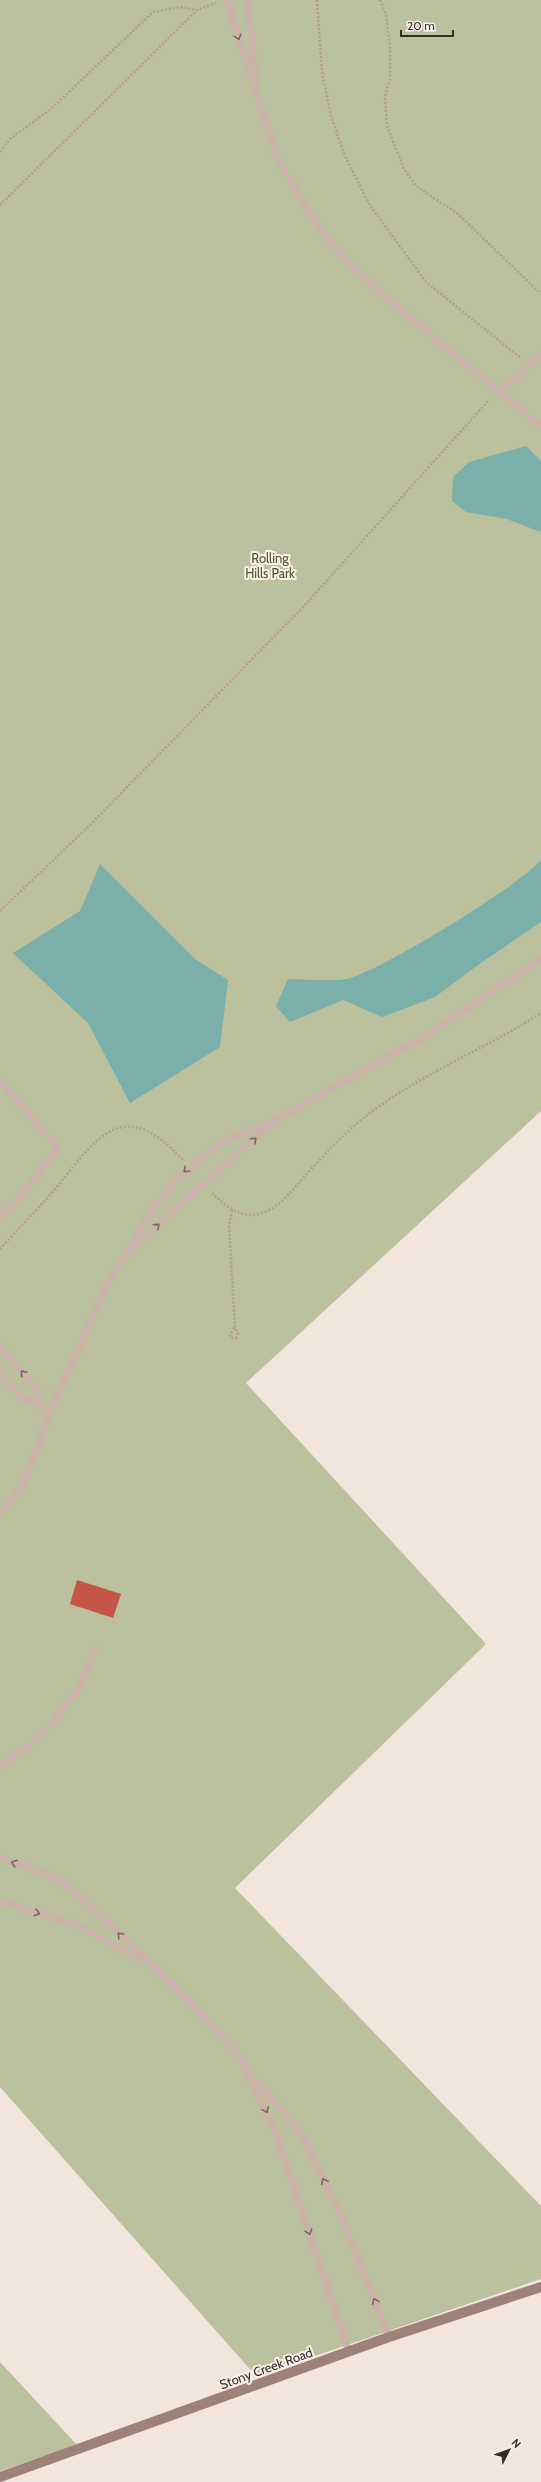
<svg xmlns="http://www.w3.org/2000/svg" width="541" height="2482" font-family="Cabin,sans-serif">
<rect width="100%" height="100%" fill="#f2e5dc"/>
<path fill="#bac19c" d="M0,0H541V1111L246,1383L486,1644L235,1888L541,2206V2279L256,2376L0,2087Z
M0,2362L77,2445L0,2471Z"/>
<path fill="#7bafaa" d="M526,446L541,461V532L507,519L466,512L452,501L453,477L469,462Z
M541,860V922L478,965L435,997L382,1017L343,1000L290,1022L276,1006L288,979C306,979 328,982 346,979C376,974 522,884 541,860Z
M100,864L195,959L228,980L220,1047L130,1103L88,1023L13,953L80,911Z"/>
<path fill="#c55547" d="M77,1580L121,1594L113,1618L70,1604Z"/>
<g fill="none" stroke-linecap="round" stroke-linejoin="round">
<path stroke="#b69d92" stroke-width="2.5" stroke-dasharray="2 2" stroke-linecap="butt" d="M317,0L322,72L331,116L345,156L369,204L426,282L521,358
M380,0L386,15L390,47V78L385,97L387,126L404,169L416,186L458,214L541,294
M0,152L10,139L51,109L153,12L180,7L197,10
M0,205L197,10L216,3
M0,911L92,823L305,605L489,400
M212,1193C224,1205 240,1219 259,1214C283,1207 295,1186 311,1169C327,1152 343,1135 361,1120C415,1076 482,1051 541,1013
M232,1210L229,1226L235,1327L238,1333L236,1338H231L230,1335L235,1327
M0,1249C18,1229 38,1209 56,1188C98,1136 123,1095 183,1160"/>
<path stroke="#cab3a8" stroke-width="7" d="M227,0L276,154L306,209L340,254L384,296L541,426
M248,0L256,84
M499,393L541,354
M0,1081L58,1148L18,1200L0,1217
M274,1121L434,1031L541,959
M0,1347L37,1389L38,1402
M0,1373L24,1400L38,1402L50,1415
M0,1515L24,1483L56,1397L107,1286L149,1214L176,1180L224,1141L274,1121L128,1252
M0,1766L38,1739L78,1691L96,1647
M0,1858L55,1877L84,1900L187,1998L241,2058L276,2133L349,2352
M0,1901L74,1924L140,1959
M255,2079L304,2138L344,2223L389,2337"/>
<path stroke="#9e8279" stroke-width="10" d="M0,2477L389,2337L541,2287"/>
</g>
<defs><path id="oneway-chevron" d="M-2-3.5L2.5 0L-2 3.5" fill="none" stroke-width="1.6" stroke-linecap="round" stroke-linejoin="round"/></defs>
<g stroke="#796862">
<use href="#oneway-chevron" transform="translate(238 37) rotate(72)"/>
<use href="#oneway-chevron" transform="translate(254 1140) rotate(-43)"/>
<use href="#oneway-chevron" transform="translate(186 1170) rotate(138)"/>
<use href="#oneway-chevron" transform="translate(157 1226) rotate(-42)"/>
<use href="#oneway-chevron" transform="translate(23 1373) rotate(-131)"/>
<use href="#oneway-chevron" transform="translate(14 1863) rotate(-161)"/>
<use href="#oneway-chevron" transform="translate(37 1913) rotate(17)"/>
<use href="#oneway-chevron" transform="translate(120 1935) rotate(-135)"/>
<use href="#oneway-chevron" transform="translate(266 2110) rotate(66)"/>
<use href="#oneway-chevron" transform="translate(324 2181) rotate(-115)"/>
<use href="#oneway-chevron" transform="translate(309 2232) rotate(72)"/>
<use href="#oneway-chevron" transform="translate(375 2301) rotate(-112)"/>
</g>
<g text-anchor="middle" stroke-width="4" stroke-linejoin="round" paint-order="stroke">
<g font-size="13" fill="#4c552c" stroke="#faf0e9">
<text x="270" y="563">Rolling<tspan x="270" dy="15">Hills Park</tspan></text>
</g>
<g font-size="13" fill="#372b28" stroke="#faf0e9">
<text transform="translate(266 2368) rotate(-20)" y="5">Stony Creek Road</text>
</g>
</g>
<g transform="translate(509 2450) rotate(48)" stroke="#faf0e9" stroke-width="3" paint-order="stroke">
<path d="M0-3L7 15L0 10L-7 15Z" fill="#372b28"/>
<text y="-6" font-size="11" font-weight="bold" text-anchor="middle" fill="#372b28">N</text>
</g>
<path d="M401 30v6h52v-6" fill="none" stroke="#372b28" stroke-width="2"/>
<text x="407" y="30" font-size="12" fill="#372b28" stroke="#faf0e9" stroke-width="3" paint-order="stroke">20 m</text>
</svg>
